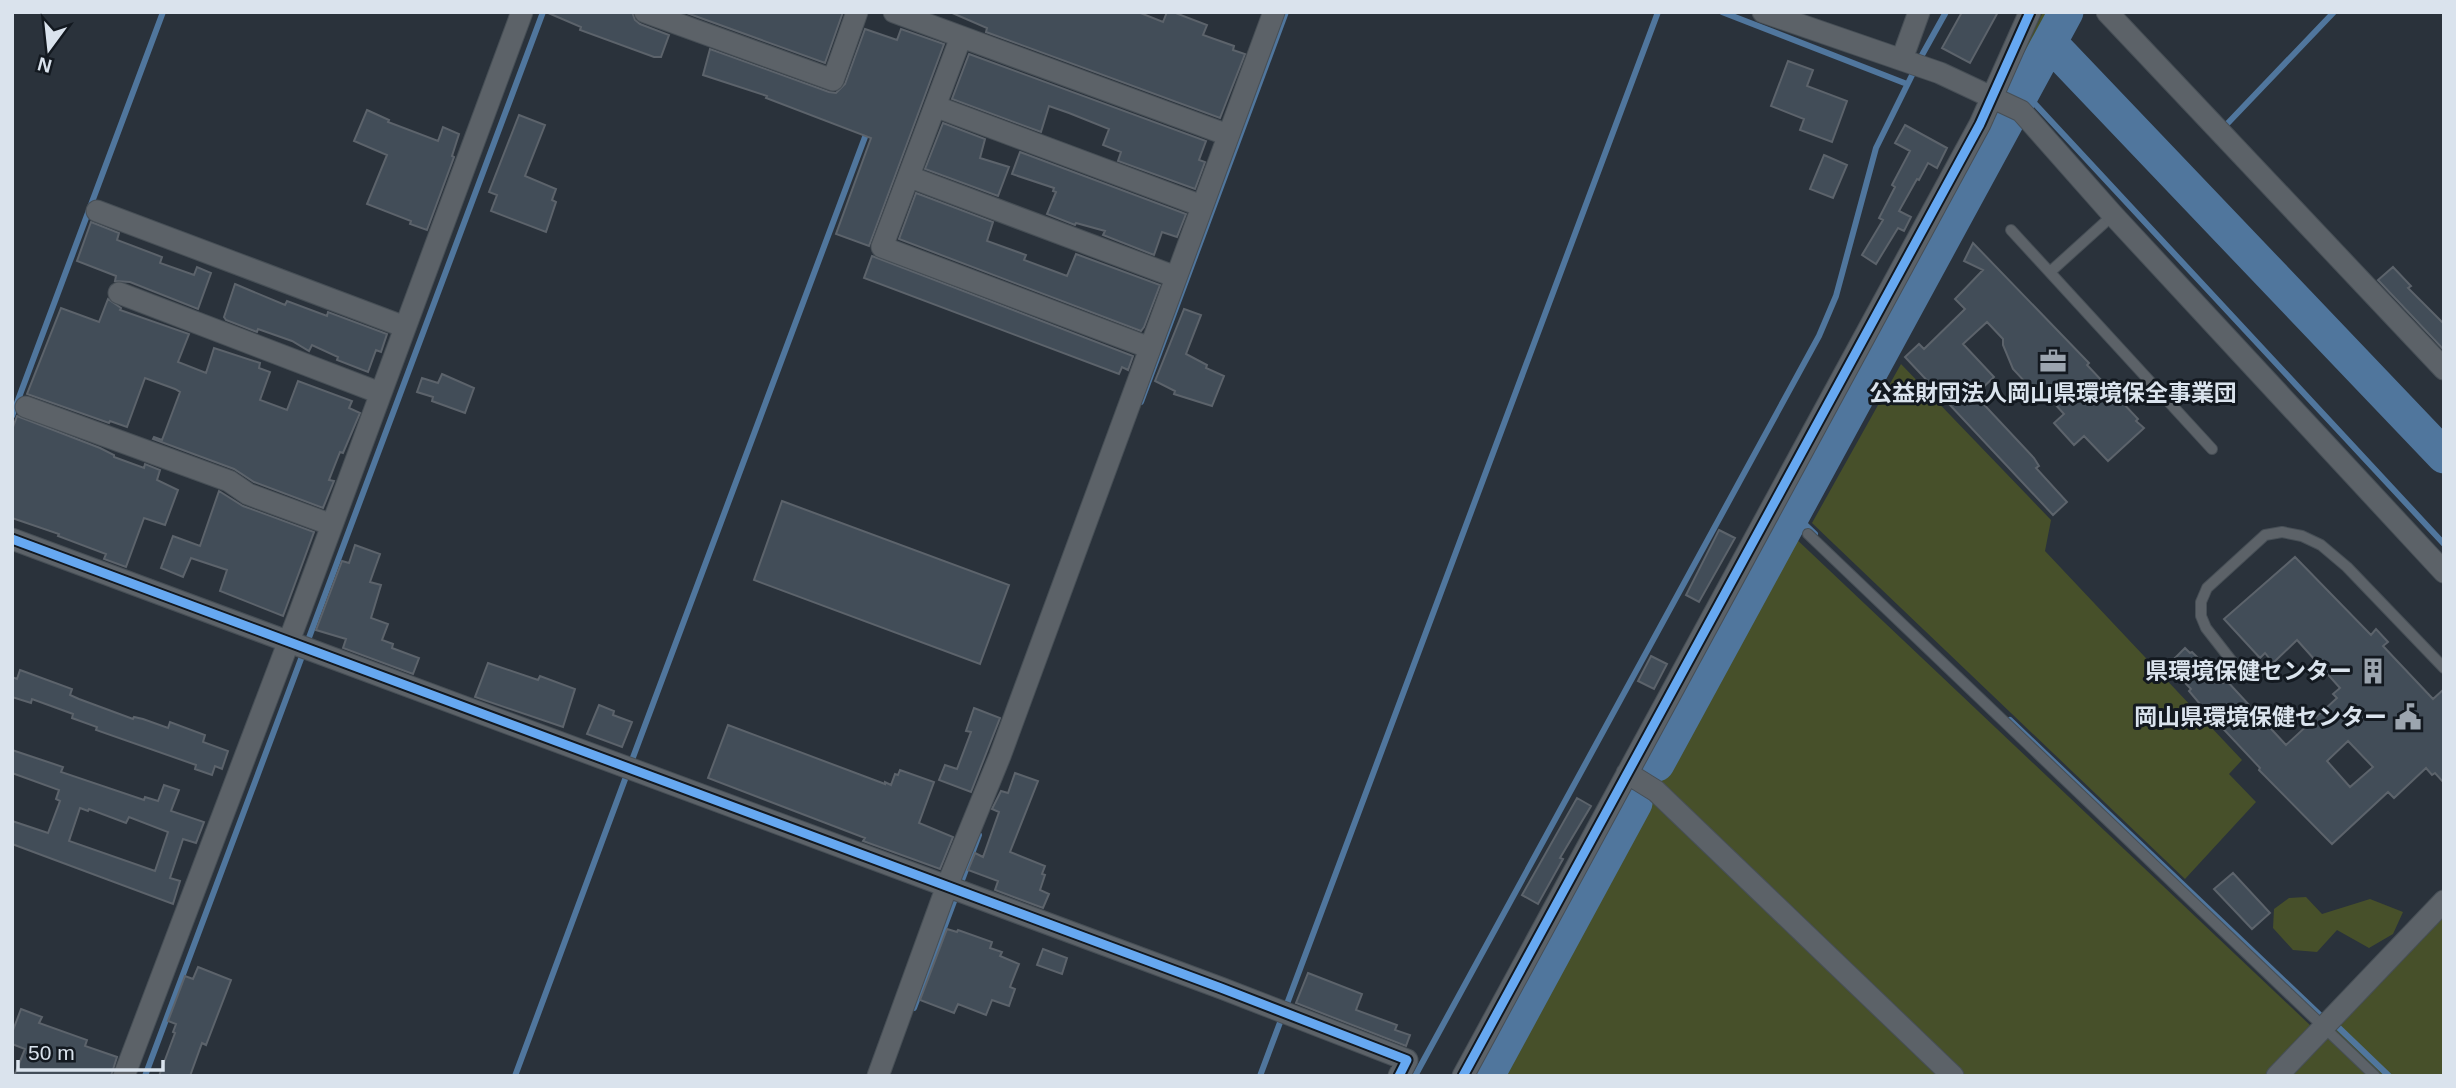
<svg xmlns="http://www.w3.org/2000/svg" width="2456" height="1088" font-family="Helvetica,'Noto Sans JP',sans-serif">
<rect width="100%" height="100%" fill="#2a323b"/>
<path fill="#47502a" d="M2043,12H2055L2013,90L2006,87Z
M1901,364L2051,520L2045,551L2242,760L2229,774L2256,802L2185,879L1812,523Z
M1792,535L2311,1026L2265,1076H1966L1658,780Z
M1651,797L1944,1076H1497Z
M2306,897L2322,914L2370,899L2403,912L2393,934L2369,948L2337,930L2317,952L2293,950L2273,928L2274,909L2289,898Z
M2444,910V1076H2286Z"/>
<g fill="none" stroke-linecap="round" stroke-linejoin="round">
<path stroke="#50769d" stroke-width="6" d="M1722,12L1907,84
M2023,91L2444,544
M2227,124L2334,12
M1141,402L1286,12
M12,416L163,12
M1793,513L1815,534
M2010,720L2322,1017L2324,1016
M632,760L868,129
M914,1008L979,835
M2337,1026L2389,1076
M145,1076L543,12
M515,1076L627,774
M1260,1076L1658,12
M1415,1076L1819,336L1836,296L1876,148L1922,55L1946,12"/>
<path stroke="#50769d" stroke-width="35" d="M2050,43L2444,456
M1657,764L2066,12
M1487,1076L1635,803"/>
</g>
<path fill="#424d58" stroke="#5c636b" stroke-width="2" fill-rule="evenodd" d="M546,12H632L635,20L640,24L669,35L661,57H654L580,30L581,27Z
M684,12H843L825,63Z
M950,12H1138L1163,22L1167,12H1173L1207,25L1203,35L1234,46L1233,50L1245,54L1220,118L986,32L987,28Z
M1962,12H1998L1970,63L1942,48Z
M865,29L897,40L901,29L944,44L869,246L836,234L871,138L766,98L767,96L703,75L710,49L829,92L836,93L845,84Z
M969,54L1206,141L1199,160L1205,162L1195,189L1118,161L1121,152L1103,145L1109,129L1069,113L1049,106L1041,132L952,99Z
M1788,61L1813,70L1807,86L1847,101L1832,142L1800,130L1804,119L1771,106Z
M367,110L389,120L388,122L438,141L443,127L459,134L452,156L454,157L427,230L410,224L411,221L367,204L387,155L354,141Z
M519,115L545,125L525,176L556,189L552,200L556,202L546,232L491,211L497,195L489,192Z
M943,123L985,139L980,158L1009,167L998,196L925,169Z
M1905,125L1947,148L1937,168L1928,163L1919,180L1917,179L1899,211L1911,217L1904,231L1898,228L1876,264L1862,255L1883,220L1879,218L1895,187L1892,185L1910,151L1895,143Z
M1020,152L1186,214L1177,237L1162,232L1154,255L1103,235L1105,231L1076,223L1075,225L1047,214L1056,192L1053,191L1054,188L1012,174Z
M1824,155L1847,165L1833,198L1810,189Z
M916,193L993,222L987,241L1026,255L1024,260L1067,276L1076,254L1160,285L1144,327L1141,331L899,239Z
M91,222L119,233L117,240L162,257L160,263L194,275L197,267L211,273L198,309L130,282L115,281L116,276L77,261Z
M1973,243L2089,363L2087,365L2138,419L2136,421L2144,428L2108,461L2084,436L2074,445L2054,423L2064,414L2044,392L2039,397L2013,369L2003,345V339L1987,322L1963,344L1994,377L1975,395L2034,458L2039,466L2036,468L2067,502L2053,515L1905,357L1919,344L1924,349L1965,309L1955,299L1983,270L1964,261Z
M872,256L1133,356L1128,370L1122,367L1119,374L864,278Z
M2393,267L2411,286L2408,288L2444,324V350L2378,280Z
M235,284L285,305L287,301L327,316L328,312L387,334L381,352L376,350L368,372L337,360L338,357L312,345L309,351L292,341L258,329L257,332L226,320L224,317Z
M108,299L121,308L120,310L189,334L178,362L206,373L214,348L260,363L259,368L270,372L260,400L287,410L298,381L352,401L349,408L360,413L343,453L340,452L329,480L334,481L323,508L254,482L234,469L153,439L154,437L162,440L180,392L175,389L145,378L127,427L110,421L109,423L27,394L61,308L99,322Z
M1184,309L1201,315L1186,354L1207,365L1206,368L1224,376L1212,406L1174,394L1175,391L1155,381Z
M442,374L474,388L465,413L432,401L433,397L417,392L422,378L438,383Z
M17,416L100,448L114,455V457L144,468L145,464L160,470L157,480L178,490L165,525L144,518L126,567L104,559L106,554L58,536L59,534L12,518V430Z
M219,491L243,506L314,532L283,616L220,591L227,570L191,558L183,577L161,568L173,536L200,546Z
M782,501L1009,585L980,664L754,580Z
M1719,530L1735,538L1699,602L1686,595Z
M355,545L380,554L370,582L381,585L371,618L388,624L382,640L393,644L392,648L419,658L413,674L343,648L346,639L316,630L342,561L349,563Z
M2295,557L2371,635L2376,629L2388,642L2383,646L2433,699L2444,689V783L2435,773L2432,775L2426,768L2394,798L2388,792L2332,844L2259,770L2260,768L2200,704L2189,691L2191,689L2168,665L2185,648L2190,653L2192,652L2223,683L2226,680L2286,745L2337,698L2333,694L2340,688L2297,640L2273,663L2265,653L2260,658L2224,619ZM2348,741L2373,767L2350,787L2327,761Z
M1651,656L1667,664L1654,689L1638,681Z
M488,663L538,680L540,676L575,689L563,727L475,697Z
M20,670L72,689L70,695L79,699L133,719L134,717L143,719L168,728L170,722L205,735L203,742L228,751L222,769L215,766L212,775L195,769L196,765L96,730L97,727L72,718L73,714L32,699L31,703L12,697V677L17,679Z
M599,705L614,711L613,715L632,722L622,747L587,734Z
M974,708L1000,718L971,792L939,780L945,765L957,769L971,732L966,731Z
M728,725L885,784V782L891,785L895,774L898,775L900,770L934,782L919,823L953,837L940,869L863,841L865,838L708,778Z
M12,750L63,767L61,772L144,800L145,797L158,801L164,785L179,790L171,811L204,822L196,843L183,839L170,878L180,881L173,904L12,844V821L48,833L60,801L56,799L59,790L12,773ZM80,808L88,811L89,809L126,823L129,817L168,832L155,871L69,841Z
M1015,773L1038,781L1010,852L1045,866L1042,874L1045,875L1040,890L1049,894L1043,908L995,890L998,881L968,870L975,853L983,857L999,812L992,809L1001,791L1008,793Z
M1577,798L1591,806L1560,858L1563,859L1538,904L1522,895Z
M2233,873L2270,913L2252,929L2214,889Z
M947,929L957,932L958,930L992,942L990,948L1002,952L1000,956L1019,964L1010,987L1015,989L1009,1006L992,1000L986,1015L958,1004L954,1013L920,1000Z
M1043,949L1067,958L1062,974L1037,965Z
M198,967L231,980L206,1045L202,1043L190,1076H159L175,1033L173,1032L176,1024L168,1021L185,976L193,979Z
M1308,973L1362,994L1356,1010L1397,1025L1395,1030L1410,1035L1406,1046L1296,1003Z
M21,1009L42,1017L39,1023L87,1040L85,1046L117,1057L111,1076H14L25,1049L12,1044V1033Z"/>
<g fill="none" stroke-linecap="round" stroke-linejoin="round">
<g stroke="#474f56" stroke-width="12">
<path id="service" d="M2011,230L2212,449
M2050,272L2113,215
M1808,534L2375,1076
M2238,669L2206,628L2201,616V602L2207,588L2265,535L2282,532L2302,536L2321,545L2347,567L2444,668"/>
</g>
<g stroke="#474f56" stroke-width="23">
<path id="minor" d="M645,12L833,80L857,12
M894,12L1228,135
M1763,12L1940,73L2021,111L2113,215L2444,572
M2107,12L2444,369
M961,37L882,247L1150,348
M1902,59L1919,12
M937,107L1202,206
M910,177L1176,277
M97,211L405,327
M119,293L380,393
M26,407L229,481L248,494L332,525
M12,539L1221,988L1407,1060L1399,1076
M1627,773L1656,791L1953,1076
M124,1076L298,617L522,12
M878,1076L947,886L1000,756L1274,12
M1463,1076L1980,124L2030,12
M2277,1076L2444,901"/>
</g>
<use href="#service" stroke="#5c6268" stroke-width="10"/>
<use href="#minor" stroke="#5c6268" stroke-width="21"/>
<g stroke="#131920" stroke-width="13">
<path id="cycleway" d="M12,539L1221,988L1407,1060L1399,1076
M1463,1076L1980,124L2030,12"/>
</g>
<use href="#cycleway" stroke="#66a8f1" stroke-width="9"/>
</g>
<defs>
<g id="office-bare" transform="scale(2.1)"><path d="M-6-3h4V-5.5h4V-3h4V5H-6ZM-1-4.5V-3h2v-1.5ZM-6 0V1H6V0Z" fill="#9ca5af" stroke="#131920" stroke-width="2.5" paint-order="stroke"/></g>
<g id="building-bare" transform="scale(2.1)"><path d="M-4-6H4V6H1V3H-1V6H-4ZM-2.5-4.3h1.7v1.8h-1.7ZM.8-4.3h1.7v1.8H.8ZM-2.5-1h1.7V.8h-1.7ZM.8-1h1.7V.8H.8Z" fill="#9ca5af" stroke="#131920" stroke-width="2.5" paint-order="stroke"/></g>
<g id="civic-bare" transform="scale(2.1)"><path d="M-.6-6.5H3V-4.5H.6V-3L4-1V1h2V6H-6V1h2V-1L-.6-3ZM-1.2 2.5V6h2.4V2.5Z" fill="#9ca5af" stroke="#131920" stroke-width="2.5" paint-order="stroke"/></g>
</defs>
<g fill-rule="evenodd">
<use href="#office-bare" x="2053" y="361"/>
<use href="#building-bare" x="2373" y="671"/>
<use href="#civic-bare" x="2408" y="717"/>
</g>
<g text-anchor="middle" stroke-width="6" stroke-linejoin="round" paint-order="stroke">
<g font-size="23" font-weight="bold" fill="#dae3ed" stroke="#131920" text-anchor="end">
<text x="2053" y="401" text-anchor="middle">公益財団法人岡山県環境保全事業団</text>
<text x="2352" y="679">県環境保健センター</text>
<text x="2387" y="725">岡山県環境保健センター</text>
</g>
</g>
<rect width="2456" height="1088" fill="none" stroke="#dae3ed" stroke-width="28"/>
<g transform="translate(49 49) rotate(195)" stroke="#131920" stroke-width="5" paint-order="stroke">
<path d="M0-5L12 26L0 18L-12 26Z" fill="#dae3ed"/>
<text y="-10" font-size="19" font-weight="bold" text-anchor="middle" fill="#dae3ed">N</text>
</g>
<path d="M18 1060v10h145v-10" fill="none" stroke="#dae3ed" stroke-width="3.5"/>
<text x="28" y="1060" font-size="21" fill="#dae3ed" stroke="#131920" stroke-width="5" paint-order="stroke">50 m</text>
</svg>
